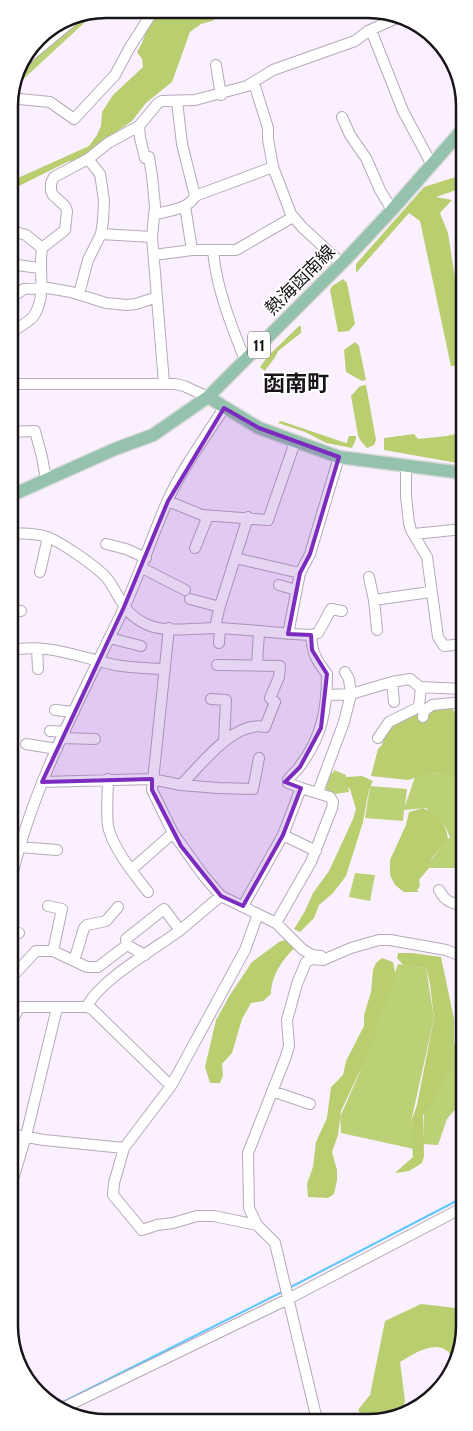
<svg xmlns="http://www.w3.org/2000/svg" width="473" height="1431" font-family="Cabin,'Noto Sans JP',sans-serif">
<rect width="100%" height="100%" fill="#fbf0ff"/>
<path fill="#bbd176" d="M96,12L18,84L10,94L19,63L41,33Z
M334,770L346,775L349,792L335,794L327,792L325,787L330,772L333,773Z
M433,772L457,778L463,787V868H429L430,861L450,837L445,826L426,808L404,810L403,821L365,818L370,786L407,789L405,806L415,777Z
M355,873L375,875L370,901L349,897Z
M398,964L426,968L434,1018L411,1122L414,1149L341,1133L340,1117L359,1074Z
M454,1044H464V1099L447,1119L438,1145L423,1144L424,1114L449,1068Z"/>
<path fill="#b8ce6f" d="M164,9L232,10L212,21L201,24L190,32L172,82L146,103L132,121L109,137L86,157L67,162L9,191V182L89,146L97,135L101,126L102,112L113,95L143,67L142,59L137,52L142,43L147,29Z
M462,175V188L436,197L452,200L440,213L448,233L455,278L463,279V316L461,317L463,323V379L460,365L451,366L420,221L409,213L356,273V264L424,187Z
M343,279L347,283L355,324L349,331L338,332L330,290L332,286Z
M299,326H301V333L278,351C276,358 269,364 265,371L260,367L269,355Z
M355,342L359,346L366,380L362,381L346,372L344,350Z
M366,385L376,440L374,445L367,448L360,440L358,435L351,396L360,386Z
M281,421L346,443L347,442L349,436H356V439L352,448L326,443L305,432L278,423Z
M463,432V464L384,450V438L414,434L418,439L447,436Z
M439,700C445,703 450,705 454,711C458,717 457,721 463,725V787L459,779L433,772L408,780L371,776L378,749L382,745L386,731L393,723L418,713L428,702Z
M362,776L373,781L369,789L363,822L346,876L333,893L319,905L314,918L300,932L294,929L305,911L313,893L329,871L353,819L356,809L350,789L344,783L347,777Z
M423,808C438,814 447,824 448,840L431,859L429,868L419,880L420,886L417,890L419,892H404L395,885L390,875V860L406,825L409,812Z
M291,938L298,945C284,957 271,975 271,994L263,1001L251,1003L242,1019L232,1053L222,1064L223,1076L220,1083H210L205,1067L216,1020L230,995L252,962L279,942Z
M398,953H412L441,957L454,1019V1046L450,1068L433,1102L423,1115L424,1156L422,1163L409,1171L395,1173L413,1157L411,1122L417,1105L434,1018L430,984L426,968L403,965L397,958Z
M382,958L393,962L396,977L379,1020L372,1045L341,1111L338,1135L332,1152L337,1170V1180L334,1194L328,1198L308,1197L307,1184L313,1167L316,1142L327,1118L331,1087L343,1075L346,1061L364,1026V1015L371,992L373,970L376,963Z
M421,1304L464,1309V1332L453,1359C442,1335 415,1353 400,1362L405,1401L402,1412L387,1420H365L358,1410L370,1395L385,1321Z"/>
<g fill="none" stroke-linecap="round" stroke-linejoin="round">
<path stroke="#5ec7fd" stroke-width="2" d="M289,1288L464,1197
M57,1405L282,1292"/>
<g stroke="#b5aab8" stroke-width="12">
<path id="minor" d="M371,30L403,111L432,165
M216,65L221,95
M16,71L30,56L71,22
M254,83L268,128V139L273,167L291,214L302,227L341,263
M9,98L50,102L74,119L115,75L130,47L150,16L157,9
M177,101L182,144L195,196L273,167
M342,117L350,135L366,158L380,190L392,210
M139,126L140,138L145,158L149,157L152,176L155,206L152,237L164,383
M185,206L192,250
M156,214C168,211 189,209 195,196
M9,230L26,235L42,248
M101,234L152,237
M213,250C216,287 231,325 245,360
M154,255L192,250H236L293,217
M9,264L40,268
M79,294L88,260L101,234L103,221L104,201L101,180L100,174L88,159
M9,299L24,289L48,288L71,292L106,303L127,305L136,304L157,297
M9,337C14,326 29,325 35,314C47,292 38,272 42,248L65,230L67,211L65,206L53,195L51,191V183L54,177L88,159L108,143L139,126L158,103L162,101L195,100L247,86L273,70L355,41L368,31L399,17
M9,358L13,384
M9,384H175L184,386L208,397
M9,432L35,431L42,457L46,480
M406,465V496L409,523L411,530L427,557L438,637L444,646L463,644
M168,501L202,515L268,520L295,442
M10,533C21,534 33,533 44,536C57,539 101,569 109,581C122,601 124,614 148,625C167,633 196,628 216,628C248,629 280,634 311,635C312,653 316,660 327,674C327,709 322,737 300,766C297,771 291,775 288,780V783L301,788
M414,534L463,529
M106,544L126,549L146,558
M195,548L208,516
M235,558L300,573
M142,568L185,590
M40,572L48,537
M369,577L374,600L377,630
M279,585L296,590
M190,599L220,607
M374,600L430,592
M10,610L21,611
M169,628L152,790L173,833L203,875L221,896L276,923L302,949L312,955L321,956
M215,628L219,609L248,517
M288,634L300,573L310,554L339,457
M311,635L318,633L331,609L342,611
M109,638L141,646
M219,643L220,629
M37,648L38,669
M10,650C47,643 79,657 115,665C131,668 148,668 165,669
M257,664L259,632
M392,682L394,702
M327,695L351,694L349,679L345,672
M211,699L226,700L224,741
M55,710L74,712
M423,717L424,711L432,705L463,702
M50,731L65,732
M62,738L95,739
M378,738L389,722L419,707L421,687
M26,744L57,749
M108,779C108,794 106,810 108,826C112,847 134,874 148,892
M42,782L152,779L181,785L218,788L253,789L259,758
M181,785C201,765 234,720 265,727L275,702L270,698L279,677L280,666L217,665
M318,792L344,722L351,694L392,682L410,679L420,687L463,689
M283,835L316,851
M19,847L57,850
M131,870L173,833
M10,885C31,787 81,698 124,608C140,573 152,537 167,502C181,470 205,438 224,408
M439,890C446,902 450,903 463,905
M48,906L62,909L53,951
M243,906L283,835L301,788L330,797L333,802L332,808L311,862L276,923
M10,931L19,933
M127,945L126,939L164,909L180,930
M74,961L84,928L87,925L106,921L118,907
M10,979L36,951H53L87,967H98L127,945L145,955
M10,1007H87L92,1009L171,1086
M87,1007C97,982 156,948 179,931C193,920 207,907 221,896
M10,1027L19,1007
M272,1091L310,1104
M10,1134L44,1140L124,1148
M10,1189L26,1136L57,1008
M257,1225L214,1216H197L173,1223L157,1225L142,1230L113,1195L114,1183L124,1148L171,1086L245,950L258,914
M63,1408L288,1299L464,1207
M317,1420L275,1243L257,1225L249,1208L248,1153L285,1059L289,1046L287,1020L297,984L306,962L312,959L323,960L351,948L379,940H390L446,950L464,957"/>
</g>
<g stroke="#dad9da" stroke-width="15">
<path id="major" d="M208,397L259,428L339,457L463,473
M10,496L115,449L153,435L208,397L347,258L392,210L462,130"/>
</g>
<use href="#minor" stroke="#fff" stroke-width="10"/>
<use href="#major" stroke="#95c2ad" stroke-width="12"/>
</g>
<path fill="#7b2cbf" fill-opacity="0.2" stroke="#7b2cbf" stroke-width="4" stroke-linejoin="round" d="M224,408L259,428L339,457L310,554L300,573L288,634L311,635L312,650L327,674L321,728L300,767L285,782L301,788L283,835L243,906L221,896L181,846L152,790V779L42,782L124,607L168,501Z"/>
<g text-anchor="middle" stroke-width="4" stroke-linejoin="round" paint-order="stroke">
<rect fill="#fff" stroke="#5d5a5e" stroke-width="1" x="248" y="331.5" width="22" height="27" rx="4"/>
<g font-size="16" font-weight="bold" fill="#181419">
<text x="259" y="351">11</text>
</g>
<g font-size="18" fill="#181419" stroke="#fff">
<text transform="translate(300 280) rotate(-45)" y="6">熱海函南線</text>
</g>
<g font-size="22" font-weight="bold" fill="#181419" stroke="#fff">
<text x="296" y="391">函南町</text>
</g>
</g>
<path d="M0 0H473V1431H0ZM106 18H368A88 88 0 0 1 456 106V1326A88 88 0 0 1 368 1414H106A88 88 0 0 1 18 1326V106A88 88 0 0 1 106 18Z" fill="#fff" fill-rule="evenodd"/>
<path fill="none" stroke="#181419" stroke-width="2.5" d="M106 18H368A88 88 0 0 1 456 106V1326A88 88 0 0 1 368 1414H106A88 88 0 0 1 18 1326V106A88 88 0 0 1 106 18Z"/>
</svg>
